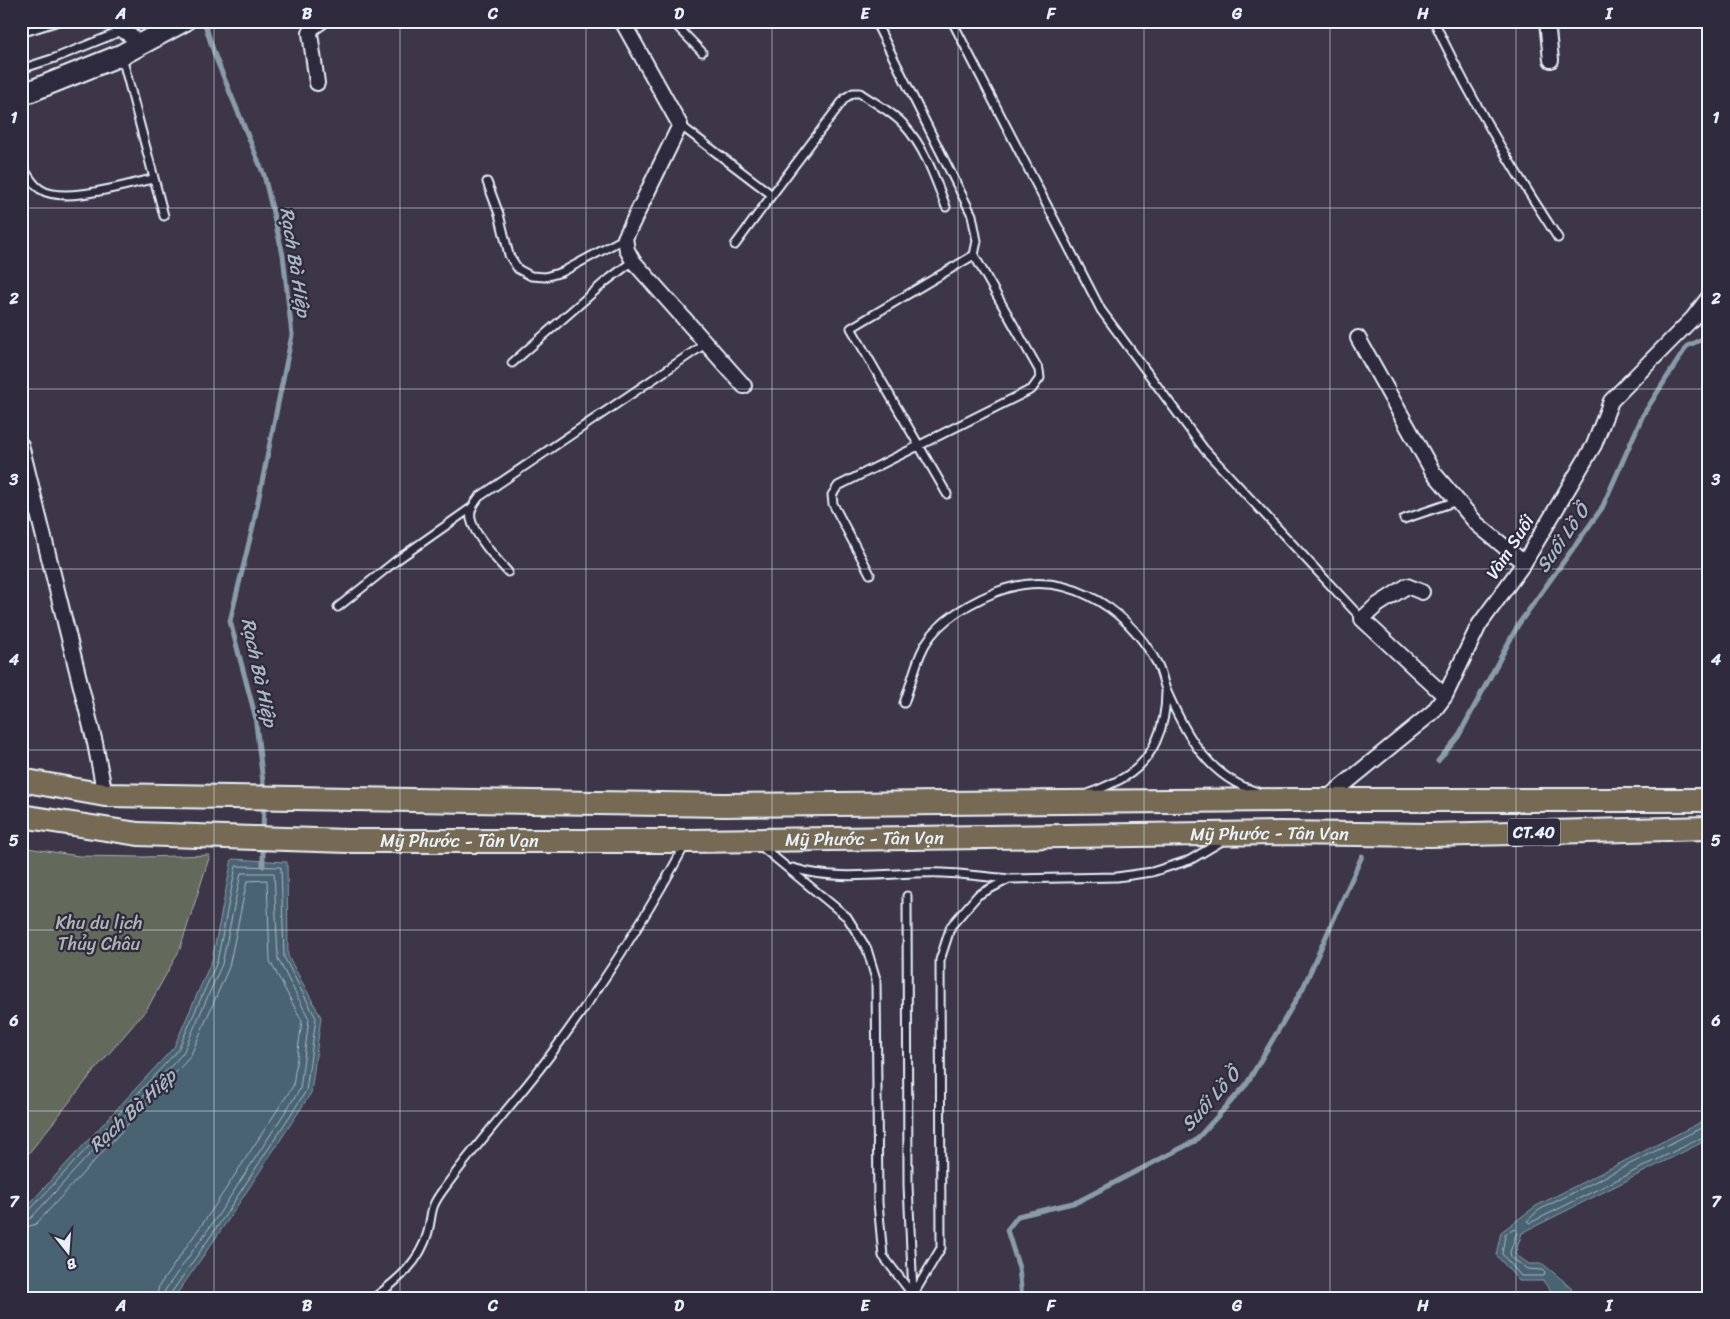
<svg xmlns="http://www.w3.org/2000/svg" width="1730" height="1319" font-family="Sriracha,sans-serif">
<rect width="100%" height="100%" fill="#3d3548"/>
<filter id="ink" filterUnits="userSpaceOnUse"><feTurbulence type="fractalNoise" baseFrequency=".02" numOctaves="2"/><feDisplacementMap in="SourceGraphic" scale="10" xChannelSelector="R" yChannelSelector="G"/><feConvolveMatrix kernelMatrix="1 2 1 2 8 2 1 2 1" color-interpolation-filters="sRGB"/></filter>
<g filter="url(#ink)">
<path fill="#646a5c" stroke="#a6aeaa" d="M21,847L79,856L143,857L210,855L180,949L147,1009L94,1071L21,1163Z"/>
<path fill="#4a6373" stroke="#899ca8" d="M232,859L287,862L288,956L321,1017L311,1093L228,1220L174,1298H21V1213L174,1047L212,960Z
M1709,1118V1139L1522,1233L1515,1254L1529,1264H1543L1571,1287L1573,1298H1557L1543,1281H1519L1496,1255L1501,1232L1536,1206Z"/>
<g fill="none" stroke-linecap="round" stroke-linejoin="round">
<path stroke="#a9b8c3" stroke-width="1" d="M1709,1124L1539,1210L1527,1221L1530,1223L1709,1134
M21,1215L27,1213L178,1050L217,962L236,866L281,867L284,957L316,1018L306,1091L224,1217L171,1293L170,1298
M21,1222L31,1218L183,1053L222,964L241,873H274L278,959L309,1019L300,1089L219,1214L165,1290L164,1298
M21,1229L36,1224L190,1057L229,967L247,881L267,880L270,961L302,1021L293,1086L212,1210L159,1286L156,1298
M1515,1229L1517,1232L1510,1252L1511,1257L1527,1269L1542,1270L1545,1273L1544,1276H1521L1502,1254L1505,1235Z"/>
<path stroke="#899ca8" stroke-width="5" d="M204,21L215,56L264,175L283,255L292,335L253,526L230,621L255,715L264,791
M1438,761L1458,737L1518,625L1602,508L1643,415L1687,346L1709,336
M263,834L264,802
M263,866V845
M1022,1298L1019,1268L1007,1230L1018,1216L1077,1202L1195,1141L1246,1085L1303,988L1362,856"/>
<g stroke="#e8f1f8" stroke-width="11">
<path id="service" d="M672,21L702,52
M875,21L972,215L977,241L974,255L851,328L947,494
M952,21L1101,310L1204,449L1362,619
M1434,21C1469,97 1512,168 1558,238
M21,33L59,21
M122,57L164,216
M21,69L55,58L122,31
M680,125L772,195L845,98L853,93H860C874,103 893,112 904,125C925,148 935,178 946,207
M21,164C26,172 32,184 40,189C63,205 126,184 153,179
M487,182L499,214L509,255L518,269L531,276L545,277L562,272L625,238
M735,245L772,195
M512,363L605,282L633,261
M1404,519L1457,501
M508,572C497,560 474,535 471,519C469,510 474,504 479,497L705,344
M870,574L833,504L832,495L838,486L1032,389L1040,378L1039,370L974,255
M338,607L397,560L471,508
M904,703C910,687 914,669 921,653C933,623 967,604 996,592C1062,566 1125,605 1157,663C1162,672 1163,683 1167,692C1186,735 1209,778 1258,792
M1088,794C1100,789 1112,784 1123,778C1154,761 1166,725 1166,692
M762,847L847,917L867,949L876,979L878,1203L883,1256L913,1295
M793,868C840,883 894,871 943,873C965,874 987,877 1009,879
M907,896L908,1185L913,1294
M913,1295L941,1248L940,960L951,926L978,895L1009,879L1117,877L1152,872L1190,860L1222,841
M374,1298C398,1280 420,1262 428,1232C433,1211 429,1209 443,1190C478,1141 519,1098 554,1050C602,985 647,916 685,845"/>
</g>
<g stroke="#e8f1f8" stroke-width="18">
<path id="minor" d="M109,21L143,44
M622,21L680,125L625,238L627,250L633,261L744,386
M1547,21L1551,60
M317,83L310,33L312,28L322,21
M1358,338L1433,472L1477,524L1524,563
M21,445L95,743L105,795
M1422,592L1407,586L1376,606L1362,619L1445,696
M1325,800L1433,712L1445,696L1479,625L1524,563L1594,445L1611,401L1693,318L1709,297
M913,1295V1298"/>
</g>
<g stroke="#e8f1f8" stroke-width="24">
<path id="secondary" d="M21,95L121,55L184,21"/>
</g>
<g stroke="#e8f1f8" stroke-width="26">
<g id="primary">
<path d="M21,780L105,795L724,805L1288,800H1709"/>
<path id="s1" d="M21,816L138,834L347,841H688L1280,833L1431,835L1709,828"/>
</g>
</g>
<use href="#service" stroke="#2f2a3d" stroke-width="7"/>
<use href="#minor" stroke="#2f2a3d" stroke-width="14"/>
<use href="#secondary" stroke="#2f2a3d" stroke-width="20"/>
<use href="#primary" stroke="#776a54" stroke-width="22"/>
</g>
</g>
<path fill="none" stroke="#e8f1f8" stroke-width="1" stroke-opacity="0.55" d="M214,21V1298M400,21V1298M586,21V1298M772,21V1298M958,21V1298M1144,21V1298M1330,21V1298M1516,21V1298M21,208H1709M21,389H1709M21,569H1709M21,750H1709M21,930H1709M21,1111H1709"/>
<g text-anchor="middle" stroke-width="4.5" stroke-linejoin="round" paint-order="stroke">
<rect fill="#2f2a3d" stroke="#b0b5c0" stroke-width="1" x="1508" y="818.5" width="52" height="27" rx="4"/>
<g font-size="16" font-weight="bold" fill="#e8f1f8">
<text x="1534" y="838">CT.40</text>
</g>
<g font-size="18" fill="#e8f1f8" stroke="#2f2a3d">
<text transform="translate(1510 547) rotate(-57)" y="6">Vàm Suối</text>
<text dy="6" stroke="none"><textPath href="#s1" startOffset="1250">Mỹ Phước - Tân Vạn</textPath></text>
<text dy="6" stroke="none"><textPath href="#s1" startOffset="845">Mỹ Phước - Tân Vạn</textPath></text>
<text dy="6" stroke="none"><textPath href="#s1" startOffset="440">Mỹ Phước - Tân Vạn</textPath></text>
</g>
<g font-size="18" fill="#adb4b2" stroke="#2f2a3d">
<text x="99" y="929">Khu du lịch<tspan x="99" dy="21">Thủy Châu</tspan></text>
</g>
<g font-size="19" font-style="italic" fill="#a9b8c3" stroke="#2f2a3d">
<text transform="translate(296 262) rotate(81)" y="7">Rạch Bà Hiệp</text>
<text transform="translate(1562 538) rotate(-55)" y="7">Suối Lồ Ồ</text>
<text transform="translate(260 672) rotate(78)" y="7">Rạch Bà Hiệp</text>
<text transform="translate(1210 1099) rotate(-48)" y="7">Suối Lồ Ồ</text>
<text transform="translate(132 1110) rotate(-43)" y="7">Rạch Bà Hiệp</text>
</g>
</g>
<rect width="1730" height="1319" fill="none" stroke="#2f2a3d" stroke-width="55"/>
<g transform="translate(68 1252) rotate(163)" stroke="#2f2a3d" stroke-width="4" paint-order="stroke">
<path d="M0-4L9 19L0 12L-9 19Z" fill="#e8f1f8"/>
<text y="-8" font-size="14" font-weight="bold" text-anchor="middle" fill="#e8f1f8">B</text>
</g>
<rect x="28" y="28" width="1674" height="1264" fill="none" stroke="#e8f1f8" stroke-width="2"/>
<g font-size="16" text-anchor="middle" font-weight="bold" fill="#e8f1f8">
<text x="121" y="19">A</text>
<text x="307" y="19">B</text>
<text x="493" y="19">C</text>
<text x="679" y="19">D</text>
<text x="865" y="19">E</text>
<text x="1051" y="19">F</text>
<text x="1237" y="19">G</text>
<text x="1423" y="19">H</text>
<text x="1609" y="19">I</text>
<text x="14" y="123">1</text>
<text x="1716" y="123">1</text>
<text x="14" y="304">2</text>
<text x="1716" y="304">2</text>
<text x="14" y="485">3</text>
<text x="1716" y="485">3</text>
<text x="14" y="665">4</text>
<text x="1716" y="665">4</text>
<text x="14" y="846">5</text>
<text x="1716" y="846">5</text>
<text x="14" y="1026">6</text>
<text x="1716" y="1026">6</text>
<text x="14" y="1207">7</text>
<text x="1716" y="1207">7</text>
<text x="121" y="1311">A</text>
<text x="307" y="1311">B</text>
<text x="493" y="1311">C</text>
<text x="679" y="1311">D</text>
<text x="865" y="1311">E</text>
<text x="1051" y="1311">F</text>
<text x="1237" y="1311">G</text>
<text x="1423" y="1311">H</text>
<text x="1609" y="1311">I</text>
</g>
</svg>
